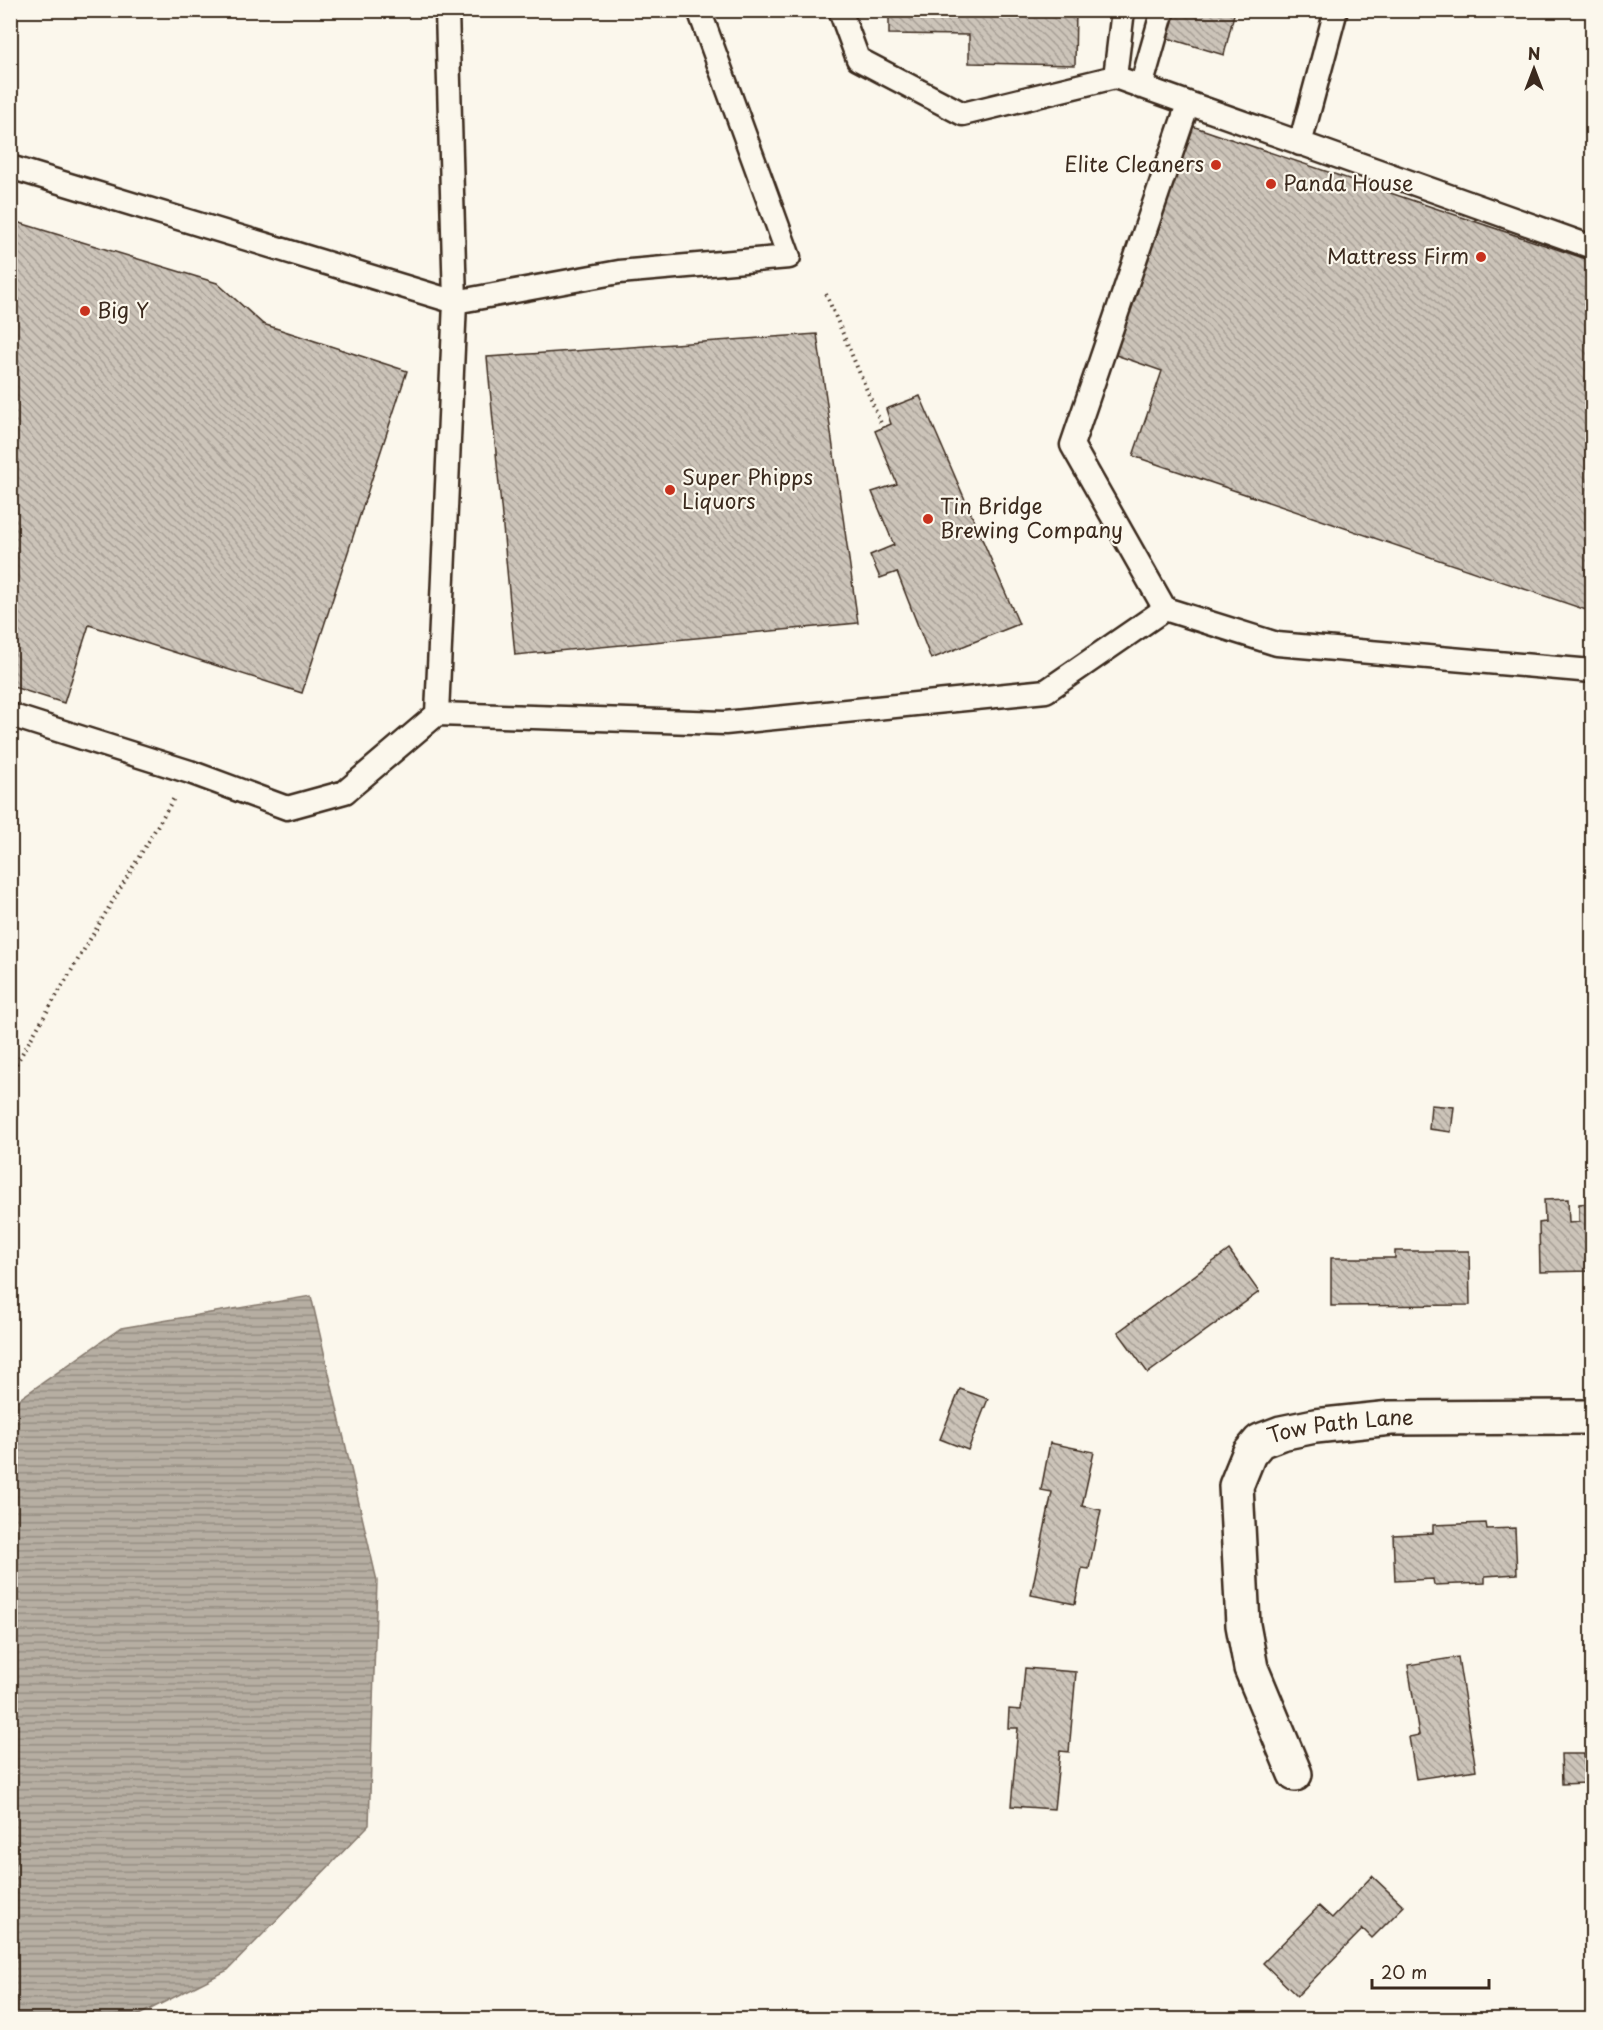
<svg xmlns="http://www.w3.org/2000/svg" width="1603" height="2030" font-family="'Playpen Sans',sans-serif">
<defs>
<pattern id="water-rules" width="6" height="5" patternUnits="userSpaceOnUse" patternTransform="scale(1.5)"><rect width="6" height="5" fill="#b6aea2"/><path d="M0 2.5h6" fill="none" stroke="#958e83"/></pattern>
<pattern id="building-back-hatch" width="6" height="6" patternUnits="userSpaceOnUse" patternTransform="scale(1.5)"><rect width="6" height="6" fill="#ccc4b9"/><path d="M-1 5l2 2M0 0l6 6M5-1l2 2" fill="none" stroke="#a79f96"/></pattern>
</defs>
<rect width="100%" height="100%" fill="#fbf7ec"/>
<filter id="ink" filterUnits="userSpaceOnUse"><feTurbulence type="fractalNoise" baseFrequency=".0167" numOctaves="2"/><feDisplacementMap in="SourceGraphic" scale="12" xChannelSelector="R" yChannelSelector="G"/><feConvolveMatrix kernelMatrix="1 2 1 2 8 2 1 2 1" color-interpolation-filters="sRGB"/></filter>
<g filter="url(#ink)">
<path fill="url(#water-rules)" stroke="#85796d" stroke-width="1.5" d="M311,1296L377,1581L369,1825L228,1970L131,2019H11V1405L121,1328Z"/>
<path fill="url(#building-back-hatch)" stroke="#3b2a1e" stroke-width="1.5" d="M889,10H1076L1075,65L969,63V35L889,34Z
M1171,10H1235L1224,55L1164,37Z
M1192,126L1592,261V612L1133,456L1162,371L1113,354Z
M10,220L217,283L263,324L407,371L302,693L89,625L64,703L10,686Z
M817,334L858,623L515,655L487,357Z
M920,396L1019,624L931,659L897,572L880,578L870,555L894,545L872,492L897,484L875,431L891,424L886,409Z
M1431,1105L1454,1107L1451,1132L1429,1129Z
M1568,1199L1569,1223L1579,1222V1204L1592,1203V1271L1540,1272L1539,1223L1545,1222L1544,1200Z
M1229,1250L1259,1292L1148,1373L1118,1332Z
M1395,1251H1469L1470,1305L1331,1306V1258H1395Z
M960,1389L988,1399L968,1450L940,1439Z
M1050,1443L1094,1452L1082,1506L1101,1510L1089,1569L1082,1568L1075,1604L1031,1595L1052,1492L1041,1490Z
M1486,1523L1487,1529L1515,1528L1517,1574L1485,1576V1583L1434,1585L1433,1579L1395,1581L1393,1535L1433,1533V1525Z
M1458,1657L1476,1770L1416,1779L1409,1737L1419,1735L1408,1665Z
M1025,1668L1076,1672L1069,1752L1060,1751L1054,1809L1011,1806L1018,1728H1008L1009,1709L1021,1710Z
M1561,1754H1584L1586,1783L1562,1784Z
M1372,1876L1404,1906L1372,1938L1363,1929L1297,1996L1263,1963L1319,1906L1332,1918Z"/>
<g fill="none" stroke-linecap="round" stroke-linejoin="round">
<g stroke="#3b2a1e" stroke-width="27">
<path id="lane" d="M840,10L858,59L963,114L1115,77L1592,247
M1115,77L1123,10
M1141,87L1163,10
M1188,104L1072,445L1165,609L1277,644L1592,671
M1300,144L1336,10
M10,167L455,302L447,10
M437,714L725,723L1046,691L1165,609
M10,715L190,772L287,808L345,792L437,714L455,302L619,272L789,257L699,10"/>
</g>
<g stroke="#3b2a1e" stroke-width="38">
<g id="street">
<path id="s1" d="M1295,1774L1251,1668L1243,1625L1236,1486L1249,1454L1260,1441L1281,1433L1315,1426L1391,1418L1592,1417"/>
</g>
</g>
<path stroke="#3b2a1e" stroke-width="4" stroke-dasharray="1.5 4.5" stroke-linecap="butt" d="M349,10L356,13
M826,294L883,428
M10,1074L174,798"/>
<use href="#lane" stroke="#fbf7ec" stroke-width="22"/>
<use href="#street" stroke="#fbf7ec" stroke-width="33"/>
</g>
</g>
<g fill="#c8321e" stroke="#fbf7ec" stroke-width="2">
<circle cx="1216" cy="165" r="6"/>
<circle cx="1271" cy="184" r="6"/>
<circle cx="1481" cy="257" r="6"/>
<circle cx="85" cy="311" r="6"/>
<circle cx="670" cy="490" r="6"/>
<circle cx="928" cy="519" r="6"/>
</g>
<g text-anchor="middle" stroke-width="4.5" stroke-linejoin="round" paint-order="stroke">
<g font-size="21" fill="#3b2a1e" stroke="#fbf7ec" text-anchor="start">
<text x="1204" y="172" text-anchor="end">Elite Cleaners</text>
<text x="1283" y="191">Panda House</text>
<text x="1469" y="264" text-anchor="end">Mattress Firm</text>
<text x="97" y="318">Big Y</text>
<text x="682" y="485">Super Phipps<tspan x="682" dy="24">Liquors</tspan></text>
<text x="940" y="514">Tin Bridge<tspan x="940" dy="24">Brewing Company</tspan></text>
</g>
<g font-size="21" fill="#3b2a1e" stroke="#fbf7ec">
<text dy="7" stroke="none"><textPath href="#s1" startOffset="432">Tow Path Lane</textPath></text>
</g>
</g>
<rect width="1603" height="2030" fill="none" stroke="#fbf7ec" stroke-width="36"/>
<rect x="18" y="18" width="1567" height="1994" fill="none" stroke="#3b2a1e" stroke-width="2" filter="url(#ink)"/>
<g transform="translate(1534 69)" stroke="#fbf7ec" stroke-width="4.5" paint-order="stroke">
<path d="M0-4.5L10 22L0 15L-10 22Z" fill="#3b2a1e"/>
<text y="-9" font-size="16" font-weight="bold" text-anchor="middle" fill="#3b2a1e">N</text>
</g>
<path d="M1372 1979v9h117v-9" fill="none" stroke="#3b2a1e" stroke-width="3"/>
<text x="1381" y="1979" font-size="18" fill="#3b2a1e" stroke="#fbf7ec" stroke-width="4.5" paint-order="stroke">20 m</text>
</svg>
